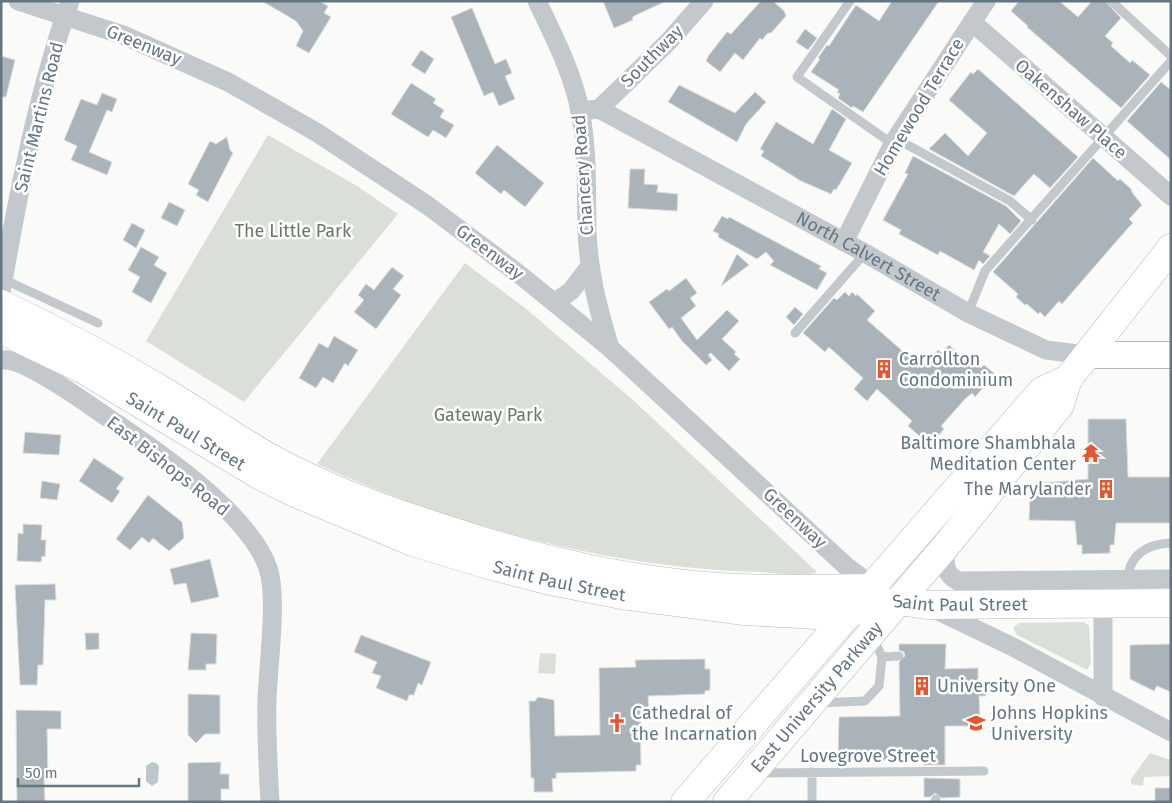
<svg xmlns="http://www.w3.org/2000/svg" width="1172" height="803" font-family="'Fira Sans',sans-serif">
<rect width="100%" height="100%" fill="#fafaf8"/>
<path fill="#dadfd7" d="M268,135L357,186L398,214L244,402L146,341Z
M465,263L525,308L633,400L817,572C806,577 774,573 760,572C611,568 452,526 317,464Z
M1084,622L1089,626L1091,663L1087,670L1017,635L1013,628L1019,623Z
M540,653L556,654L555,674L538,673Z
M1150,753L1171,760V776L1144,777L1143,786L1131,784V779Z"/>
<path fill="#bbc7cb" d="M152,762L156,763L159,766L158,782L152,786L146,781V766Z"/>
<path fill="#aab3b9" stroke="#dcdcda" d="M262,1H319L328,6L324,13L331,17L309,53L296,46L303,31L296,21Z
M603,1H666L634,16L632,18L633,20L614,28Z
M761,1H773L784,11L786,16L771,33H768L762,40L760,38L743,60L735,53L720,72L706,61L709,55L727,32L731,34Z
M892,1H939L863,112L853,106L852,108L838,98L840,94L837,92L839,90L811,72L820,59L818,58L827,45L829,46L856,5L879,21Z
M1019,1H1059L1078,17L1092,1H1105L1121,18L1105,36L1113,43L1111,46L1130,63L1132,60L1150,75L1121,108L1027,27L1028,26L1011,11Z
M472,8L495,64L506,59L512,73L505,76L515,99L499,106L493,92L484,96L451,17Z
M805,29L817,38L808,50L796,42Z
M421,50L434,59L425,74L411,65Z
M1,56L15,60L6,97H1Z
M978,69L1078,157L1050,188L1034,174L1014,196L929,149L945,133L968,156L987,133L949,100L971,72L973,74Z
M1161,82L1171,90V160L1127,121Z
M411,83L436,99L433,103L444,110L440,117L454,125L446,138L433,130L428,137L391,114Z
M679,85L735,113L755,92L766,102L746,124L737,142L668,102Z
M102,93L117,99L112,112L107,110L89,152L112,162L107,175L71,160L77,146L64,140L81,99L97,105Z
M832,109L846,119L829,150L852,163L836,190L834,189L831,194L801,181L761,156L764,151L760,149L776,122L813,144Z
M227,137L230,150L233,153L208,202L196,195L199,190L188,184L210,141L216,144Z
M497,145L544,183L525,207L504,190L501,194L475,173Z
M913,156L1006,206L1021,221L1010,234L999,224L983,252L990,256L983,264L979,260L974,270L940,251L938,255L914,242L899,234L901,230L883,220L908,174L905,173Z
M1093,158L1118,181L1120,179L1132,190L1131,191L1142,205L1129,219L1133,223L1128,228L1062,304L1059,301L1045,317L1040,312L1038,314L1027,304L1025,305L1016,297L1018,294L993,272Z
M630,169H645L644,184L658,185L657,192L678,194L677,211L628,208Z
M169,202L185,210L177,226L161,218Z
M722,216L728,219L729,217L821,266L819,269L827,273L817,290L770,265L774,261L766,252L757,259L718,237L719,234L713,231Z
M132,223L145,230L136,248L123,240Z
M141,247L159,257L154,265L167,273L151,303L132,292L140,277L128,270Z
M737,254L749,265L721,286Z
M392,267L404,276L393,289L401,295L376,329L354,312L364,300L358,295L366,284L374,290Z
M686,278L697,293L690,298L696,306L681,318L697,340L727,310L739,321L722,339L736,352L734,354L740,359L729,371L711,353L708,355L712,360L706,365L682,341L672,327L669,329L649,302L667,289L669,291Z
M845,292L849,296L852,292L856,296L857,294L875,311L867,320L922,368L938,350L942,353L949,345L969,363L972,360L981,368L984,365L995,374L975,397L972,393L965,399L941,426L944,429L930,445L908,426L912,421L877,389L867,401L854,389L863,378L829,347L825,352L803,333L834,298L837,300Z
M795,307L803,314L794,325L786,317Z
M334,336L358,350L348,366L345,363L333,383L323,377L316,388L299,378L319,343L328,348Z
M1088,419H1126L1128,477H1171V523H1116L1114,545H1110V553L1082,554V545H1077L1075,521L1029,520L1030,496L1042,495V483L1088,479Z
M25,432L61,435L59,455L23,453Z
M94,458L124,478L116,489L120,491L112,503L79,481Z
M42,481L60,484L57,500L40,498Z
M148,495L182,522L184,538L169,551L153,538L149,543L142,537L130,550L116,539Z
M23,524L42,525L41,540H46L45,557L42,556L41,562L17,561L18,533L23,534Z
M210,559L219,597L191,603L186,583L174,585L170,569Z
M55,584L56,600H45L43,665H38L37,685H20L15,585Z
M85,633H99V649L86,650Z
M191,633L217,634L216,664H206V670H188Z
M361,635L431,662L422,685L418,683L414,695H409L407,701L376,688L381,676L372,673L377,662L354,652Z
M899,644H946L945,669L978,668V684H986V696H979L980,722H973V726H945V765H924V760H838L839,717L900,716L899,662L905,656L904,652L899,650Z
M1171,644V692L1157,686L1154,691L1130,679V645Z
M705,659V669H710V690L705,691V694L648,696L649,711H640L641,765H636V771L556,773V779L552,778L553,792H534V778H531L529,701H535L538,697L554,700L555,736L600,735L599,668L636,667L635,660Z
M188,694L220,695V734H205L196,743L188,735Z
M16,710L61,711V729H47L48,779H44L45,802H17Z
M221,762L220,774H229V789H221V802H188V763Z
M924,778L960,779V797L942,798L935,793L930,797H924Z
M1155,788H1171V802H1155Z"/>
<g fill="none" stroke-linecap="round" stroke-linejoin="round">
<g stroke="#b3babf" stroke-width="28">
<path id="secondary" d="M1086,355H1171"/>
</g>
<g stroke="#b5babe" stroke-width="29">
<g id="primary">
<path d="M1,304C56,330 110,359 162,390C200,413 236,439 274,460C324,487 376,507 430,524C514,552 597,575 685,584C747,591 810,589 873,588"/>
<path id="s2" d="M1,330L84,370L259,475L295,493L413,542L485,564L546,580L622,595L745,611L816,615L852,612L899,601L927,605L1171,603"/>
<path d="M685,802L1042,391L1068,379"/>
<path id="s3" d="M727,802L945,547L1060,405L1068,379L1171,248"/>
</g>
</g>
<path stroke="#c3c8cc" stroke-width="9" d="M850,1L797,77L884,138L904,143L1010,201L1032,220
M1111,1L1171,56
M3,279L98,323
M968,313L985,271L1171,61
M795,333L865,253
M1128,581C1128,555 1147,544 1171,543
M882,657L899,656
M818,703L865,701L879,686L882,657L873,637
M760,773L984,771
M812,802V772
M935,802L936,799"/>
<g stroke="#c3c8cc" stroke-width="19">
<path d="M18,1L123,35L228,82L316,132L427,205L519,274L610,348L847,567L878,590"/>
<path d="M537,1C554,37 573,73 580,111C588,150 586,190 587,229C588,270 598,309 610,348"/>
<path d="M972,22L1171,196"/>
<path d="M599,109L669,41L704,1"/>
<path id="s1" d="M580,111L599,109L865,253L968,313L1046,350L1086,355"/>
<path d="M844,242L895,140L986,1"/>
<path d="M1,293C18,194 37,96 70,1"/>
<path d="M555,302L571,291L590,266"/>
<path d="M1,360C24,357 83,401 104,415C153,448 248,511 268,568C278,597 268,666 267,700C266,734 268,768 270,802"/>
<path d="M945,547C945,562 943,573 958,581L1171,579"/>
<path d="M1103,604V697"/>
<path d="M932,608L1015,648L1171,732"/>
</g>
<use href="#secondary" stroke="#fff" stroke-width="26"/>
<use href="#primary" stroke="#fff" stroke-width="28"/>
</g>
<defs>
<g id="building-bare" transform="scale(1.5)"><path d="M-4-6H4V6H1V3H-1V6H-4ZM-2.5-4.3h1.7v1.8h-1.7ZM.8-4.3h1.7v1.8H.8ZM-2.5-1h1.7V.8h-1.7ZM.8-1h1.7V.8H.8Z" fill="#e4572e" stroke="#fff" stroke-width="2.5" paint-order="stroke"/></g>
<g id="temple-bare" transform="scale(1.5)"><path d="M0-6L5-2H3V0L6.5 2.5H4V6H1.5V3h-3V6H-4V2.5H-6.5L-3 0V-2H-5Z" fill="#e4572e" stroke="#fff" stroke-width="2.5" paint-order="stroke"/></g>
<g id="church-bare" transform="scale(1.5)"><path d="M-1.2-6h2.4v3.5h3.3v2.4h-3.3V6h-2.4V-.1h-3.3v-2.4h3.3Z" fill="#e4572e" stroke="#fff" stroke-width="2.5" paint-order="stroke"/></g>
<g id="university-bare" transform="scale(1.5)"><path d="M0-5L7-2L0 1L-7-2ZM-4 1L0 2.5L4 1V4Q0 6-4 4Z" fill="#e4572e" stroke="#fff" stroke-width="2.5" paint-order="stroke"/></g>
</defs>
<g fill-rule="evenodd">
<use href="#building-bare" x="884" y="369"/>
<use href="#temple-bare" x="1091" y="453"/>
<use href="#building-bare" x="1106" y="489"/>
<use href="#building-bare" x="922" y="686"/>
<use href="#church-bare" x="617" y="723"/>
<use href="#university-bare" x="976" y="723"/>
</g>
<g text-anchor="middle" stroke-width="5" stroke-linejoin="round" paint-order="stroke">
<g font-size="18" fill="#657683" stroke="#fff">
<text transform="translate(144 45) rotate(22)" y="6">Greenway</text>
<text transform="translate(652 56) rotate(-45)" y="6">Southway</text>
<text transform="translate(919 107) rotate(-59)" y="6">Homewood Terrace</text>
<text transform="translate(1071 109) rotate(41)" y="6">Oakenshaw Place</text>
<text transform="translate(39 117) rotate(-76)" y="6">Saint Martins Road</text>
<text transform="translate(583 175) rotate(-94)" y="6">Chancery Road</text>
<text transform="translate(490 252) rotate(37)" y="6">Greenway</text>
<text dy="6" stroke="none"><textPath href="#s1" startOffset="326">North Calvert Street</textPath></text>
<text dy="6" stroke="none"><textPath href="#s2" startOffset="211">Saint Paul Street</textPath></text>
<text transform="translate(168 466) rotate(38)" y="6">East Bishops Road</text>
<text transform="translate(795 518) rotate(43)" y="6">Greenway</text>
<text dy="6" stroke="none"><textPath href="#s2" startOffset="616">Saint Paul Street</textPath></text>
<text dy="6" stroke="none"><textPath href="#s2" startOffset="1021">Saint Paul Street</textPath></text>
<text dy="6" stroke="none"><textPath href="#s3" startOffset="138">East University Parkway</textPath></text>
<text x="868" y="762">Lovegrove Street</text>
</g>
<g font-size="18" fill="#687a64" stroke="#fff">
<text x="293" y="237">The Little Park</text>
<text x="488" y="421">Gateway Park</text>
</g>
<g font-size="18" fill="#657683" stroke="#fff" text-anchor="start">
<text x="899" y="365">Carrollton<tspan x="899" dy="21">Condominium</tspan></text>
<text x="1076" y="449" text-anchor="end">Baltimore Shambhala<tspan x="1076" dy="21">Meditation Center</tspan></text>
<text x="1091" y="495" text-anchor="end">The Marylander</text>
<text x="937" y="692">University One</text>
<text x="632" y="719">Cathedral of<tspan x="632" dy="21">the Incarnation</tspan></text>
<text x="991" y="719">Johns Hopkins<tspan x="991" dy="21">University</tspan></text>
</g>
</g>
<rect width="1172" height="803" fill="none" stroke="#657683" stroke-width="5"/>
<path d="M18 778v8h121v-8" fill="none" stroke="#657683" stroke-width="2.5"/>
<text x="25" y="778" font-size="15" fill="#657683" stroke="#ffffff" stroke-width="4" paint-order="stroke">50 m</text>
</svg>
